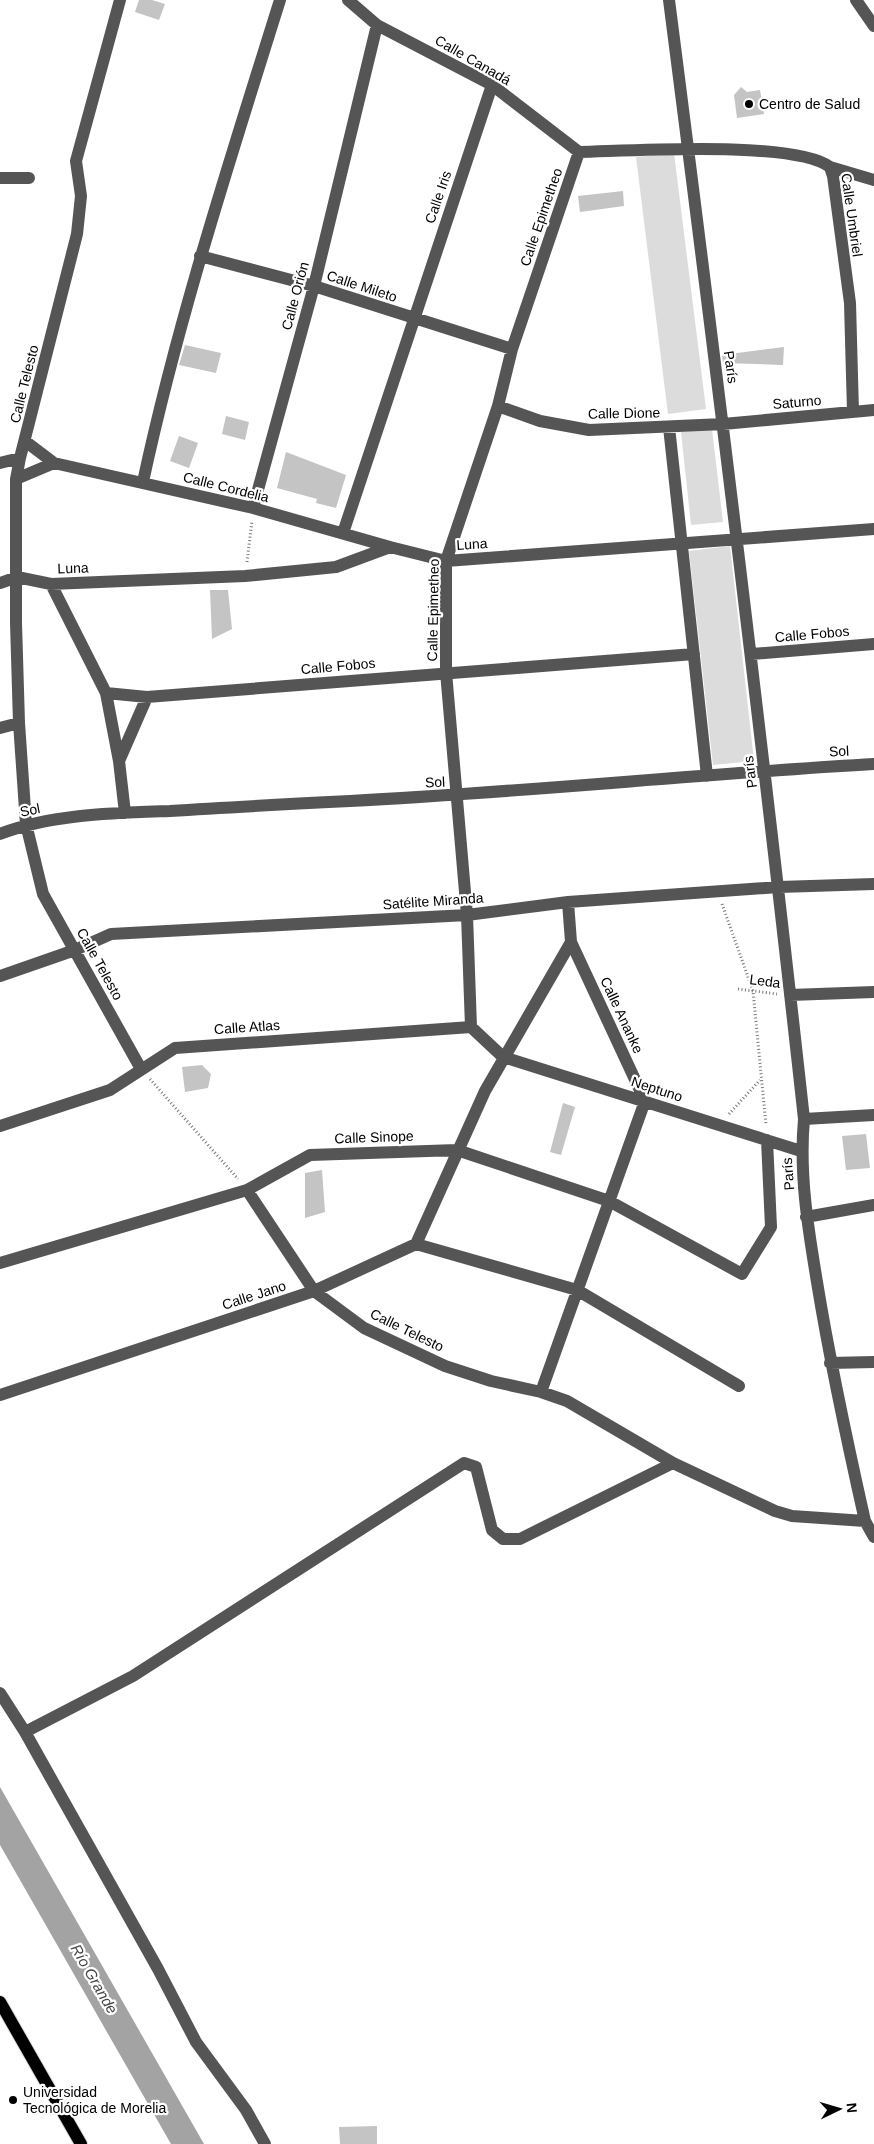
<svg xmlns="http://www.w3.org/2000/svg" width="874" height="2144" font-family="Helvetica,sans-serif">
<rect width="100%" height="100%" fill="#fff"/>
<path fill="#dcdcdc" d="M674,153L706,409L668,414L636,157Z
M712,429L723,522L691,525L681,432Z
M730,546L754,761L713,765L689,551Z"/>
<path fill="#a3a3a3" d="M0,1787L204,2144H171L0,1845Z"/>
<path fill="#c4c4c4" d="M139,0H152L165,4L159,20L135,12Z
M741,87L747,92L760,90L764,114L737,118L734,95Z
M623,191L624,206L580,212L578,196Z
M185,345L221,353L216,373L179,365Z
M784,347L783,365L723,363L722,355Z
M226,416L249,422L245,440L222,434Z
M179,436L198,443L189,468L170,461Z
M286,452L346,475L336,508L316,503L317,499L277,488Z
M210,590H228L232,629L212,639Z
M202,1065L211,1074L208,1088L185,1092L182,1067Z
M563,1103L575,1107L561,1155L550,1152Z
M866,1134L870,1168L846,1170L842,1136Z
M322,1170L325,1212L305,1218V1173Z
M377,2126V2144H340L339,2127Z"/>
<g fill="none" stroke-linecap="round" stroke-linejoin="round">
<g stroke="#dbdbdb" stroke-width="14">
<path id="major" d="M0,2002L81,2144"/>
</g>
<path stroke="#777" stroke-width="3" stroke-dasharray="1 2.5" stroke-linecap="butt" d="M247,562L252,521
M722,904L753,991L766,1125
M738,989L777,994
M150,1079L238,1179
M729,1114L760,1080"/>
<path stroke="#555" stroke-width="12" d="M120,0L76,161L81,196L77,234L20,458L16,479V623L19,723L26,824L43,894L141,1069
M348,0L377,25L492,85L579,152
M669,0C717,373 763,746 804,1119C799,1174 808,1228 817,1282C830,1362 847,1441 865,1521L874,1537
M856,0L874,26
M579,152C629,151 794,140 830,167L833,176L850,303L853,412
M830,167L874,180
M0,178H29
M200,256L314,286L512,349
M498,406L540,421L589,430L723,424L874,410
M669,427L707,776
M25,441L54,463L253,508L390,547
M0,463L20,458
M16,479L54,463
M143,482C178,319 230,160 280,0
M253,508L314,286L377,25
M343,533L492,85
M0,583L17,577L51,584L245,576L336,567L390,547L446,561L874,529
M51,584L106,693L119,761L125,813
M752,654L874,644
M106,693L147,697L694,654
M0,728L19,723
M119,761L147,697
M0,834C52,814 114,813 170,811C230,807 290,804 350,801C525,792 699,774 874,764
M0,976L75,950L111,934L467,915L568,902L779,887L874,884
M790,995L874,992
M471,1027L467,915L446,672V561L498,406L512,349L579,152
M804,1119L874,1115
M0,1126L110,1090L175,1048L471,1027L503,1057L801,1151
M247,1190L314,1291L364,1328L445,1366L491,1381L541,1392L567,1401L673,1463L775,1511L792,1516L865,1521
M806,1217L874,1205
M416,1244L577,1290L739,1386
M0,1263L247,1190L310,1155L457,1150L609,1201L742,1274L771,1227L767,1140
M830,1363L874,1362
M541,1392L645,1101L571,942
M0,1395L314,1291L416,1244L485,1091L571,942L568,902
M0,1693L25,1732L158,1969L196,2042L246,2110L265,2144
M25,1732L133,1676L464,1463L476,1467L492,1530L503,1539H520L673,1463"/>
<use href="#major" stroke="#000" stroke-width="12"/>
</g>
<g fill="#000" stroke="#fff" stroke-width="2">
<circle cx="749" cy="104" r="5"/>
<circle cx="13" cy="2100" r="5"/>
</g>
<g text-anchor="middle" stroke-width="4.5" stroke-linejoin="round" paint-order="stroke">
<g font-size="14" fill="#000" stroke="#fff">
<text transform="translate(473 60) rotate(30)" y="5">Calle Canadá</text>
<text transform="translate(438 197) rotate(-71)" y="5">Calle Iris</text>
<text transform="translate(852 215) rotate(82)" y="5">Calle Umbriel</text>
<text transform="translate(541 217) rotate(-71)" y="5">Calle Epimetheo</text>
<text transform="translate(362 286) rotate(18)" y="5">Calle Mileto</text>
<text transform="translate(295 296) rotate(-75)" y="5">Calle Orión</text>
<text transform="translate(731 367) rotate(82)" y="5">París</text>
<text transform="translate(24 384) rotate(-76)" y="5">Calle Telesto</text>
<text transform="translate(797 402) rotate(-5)" y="5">Saturno</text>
<text transform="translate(624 413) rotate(-1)" y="5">Calle Dione</text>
<text transform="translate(226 487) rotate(14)" y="5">Calle Cordelia</text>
<text transform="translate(472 544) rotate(-4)" y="5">Luna</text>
<text transform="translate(73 568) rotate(-2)" y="5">Luna</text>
<text transform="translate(433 610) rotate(-89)" y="5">Calle Epimetheo</text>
<text transform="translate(812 634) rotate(-5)" y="5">Calle Fobos</text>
<text transform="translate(338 666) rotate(-5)" y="5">Calle Fobos</text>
<text transform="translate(839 751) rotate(-3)" y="5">Sol</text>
<text transform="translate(750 772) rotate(-97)" y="5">París</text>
<text transform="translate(435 782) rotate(-3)" y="5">Sol</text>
<text transform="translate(30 810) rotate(-11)" y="5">Sol</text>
<text transform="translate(433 901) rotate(-4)" y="5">Satélite Miranda</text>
<text transform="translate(100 964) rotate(61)" y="5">Calle Telesto</text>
<text transform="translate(765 981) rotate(7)" y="5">Leda</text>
<text transform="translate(622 1015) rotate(65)" y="5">Calle Ananke</text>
<text transform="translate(247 1027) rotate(-4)" y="5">Calle Atlas</text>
<text transform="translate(657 1089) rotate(18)" y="5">Neptuno</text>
<text transform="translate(374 1137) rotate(-2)" y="5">Calle Sinope</text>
<text transform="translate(788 1174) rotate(-94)" y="5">París</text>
<text transform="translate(254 1295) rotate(-18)" y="5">Calle Jano</text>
<text transform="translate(407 1330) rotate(26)" y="5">Calle Telesto</text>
</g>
<g font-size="14" fill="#000" stroke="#fff" text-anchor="start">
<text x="759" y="109">Centro de Salud</text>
<text x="23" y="2097">Universidad<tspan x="23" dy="16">Tecnológica de Morelia</tspan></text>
</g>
<g font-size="15" font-style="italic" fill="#444" stroke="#fff">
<text transform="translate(94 1979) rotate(60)" y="5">Río Grande</text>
</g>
</g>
<g transform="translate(839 2109) rotate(85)" stroke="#ffffff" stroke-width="4" paint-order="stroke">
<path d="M0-4L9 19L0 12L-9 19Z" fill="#000000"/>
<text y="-8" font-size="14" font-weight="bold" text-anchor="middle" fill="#000000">N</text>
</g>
</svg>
